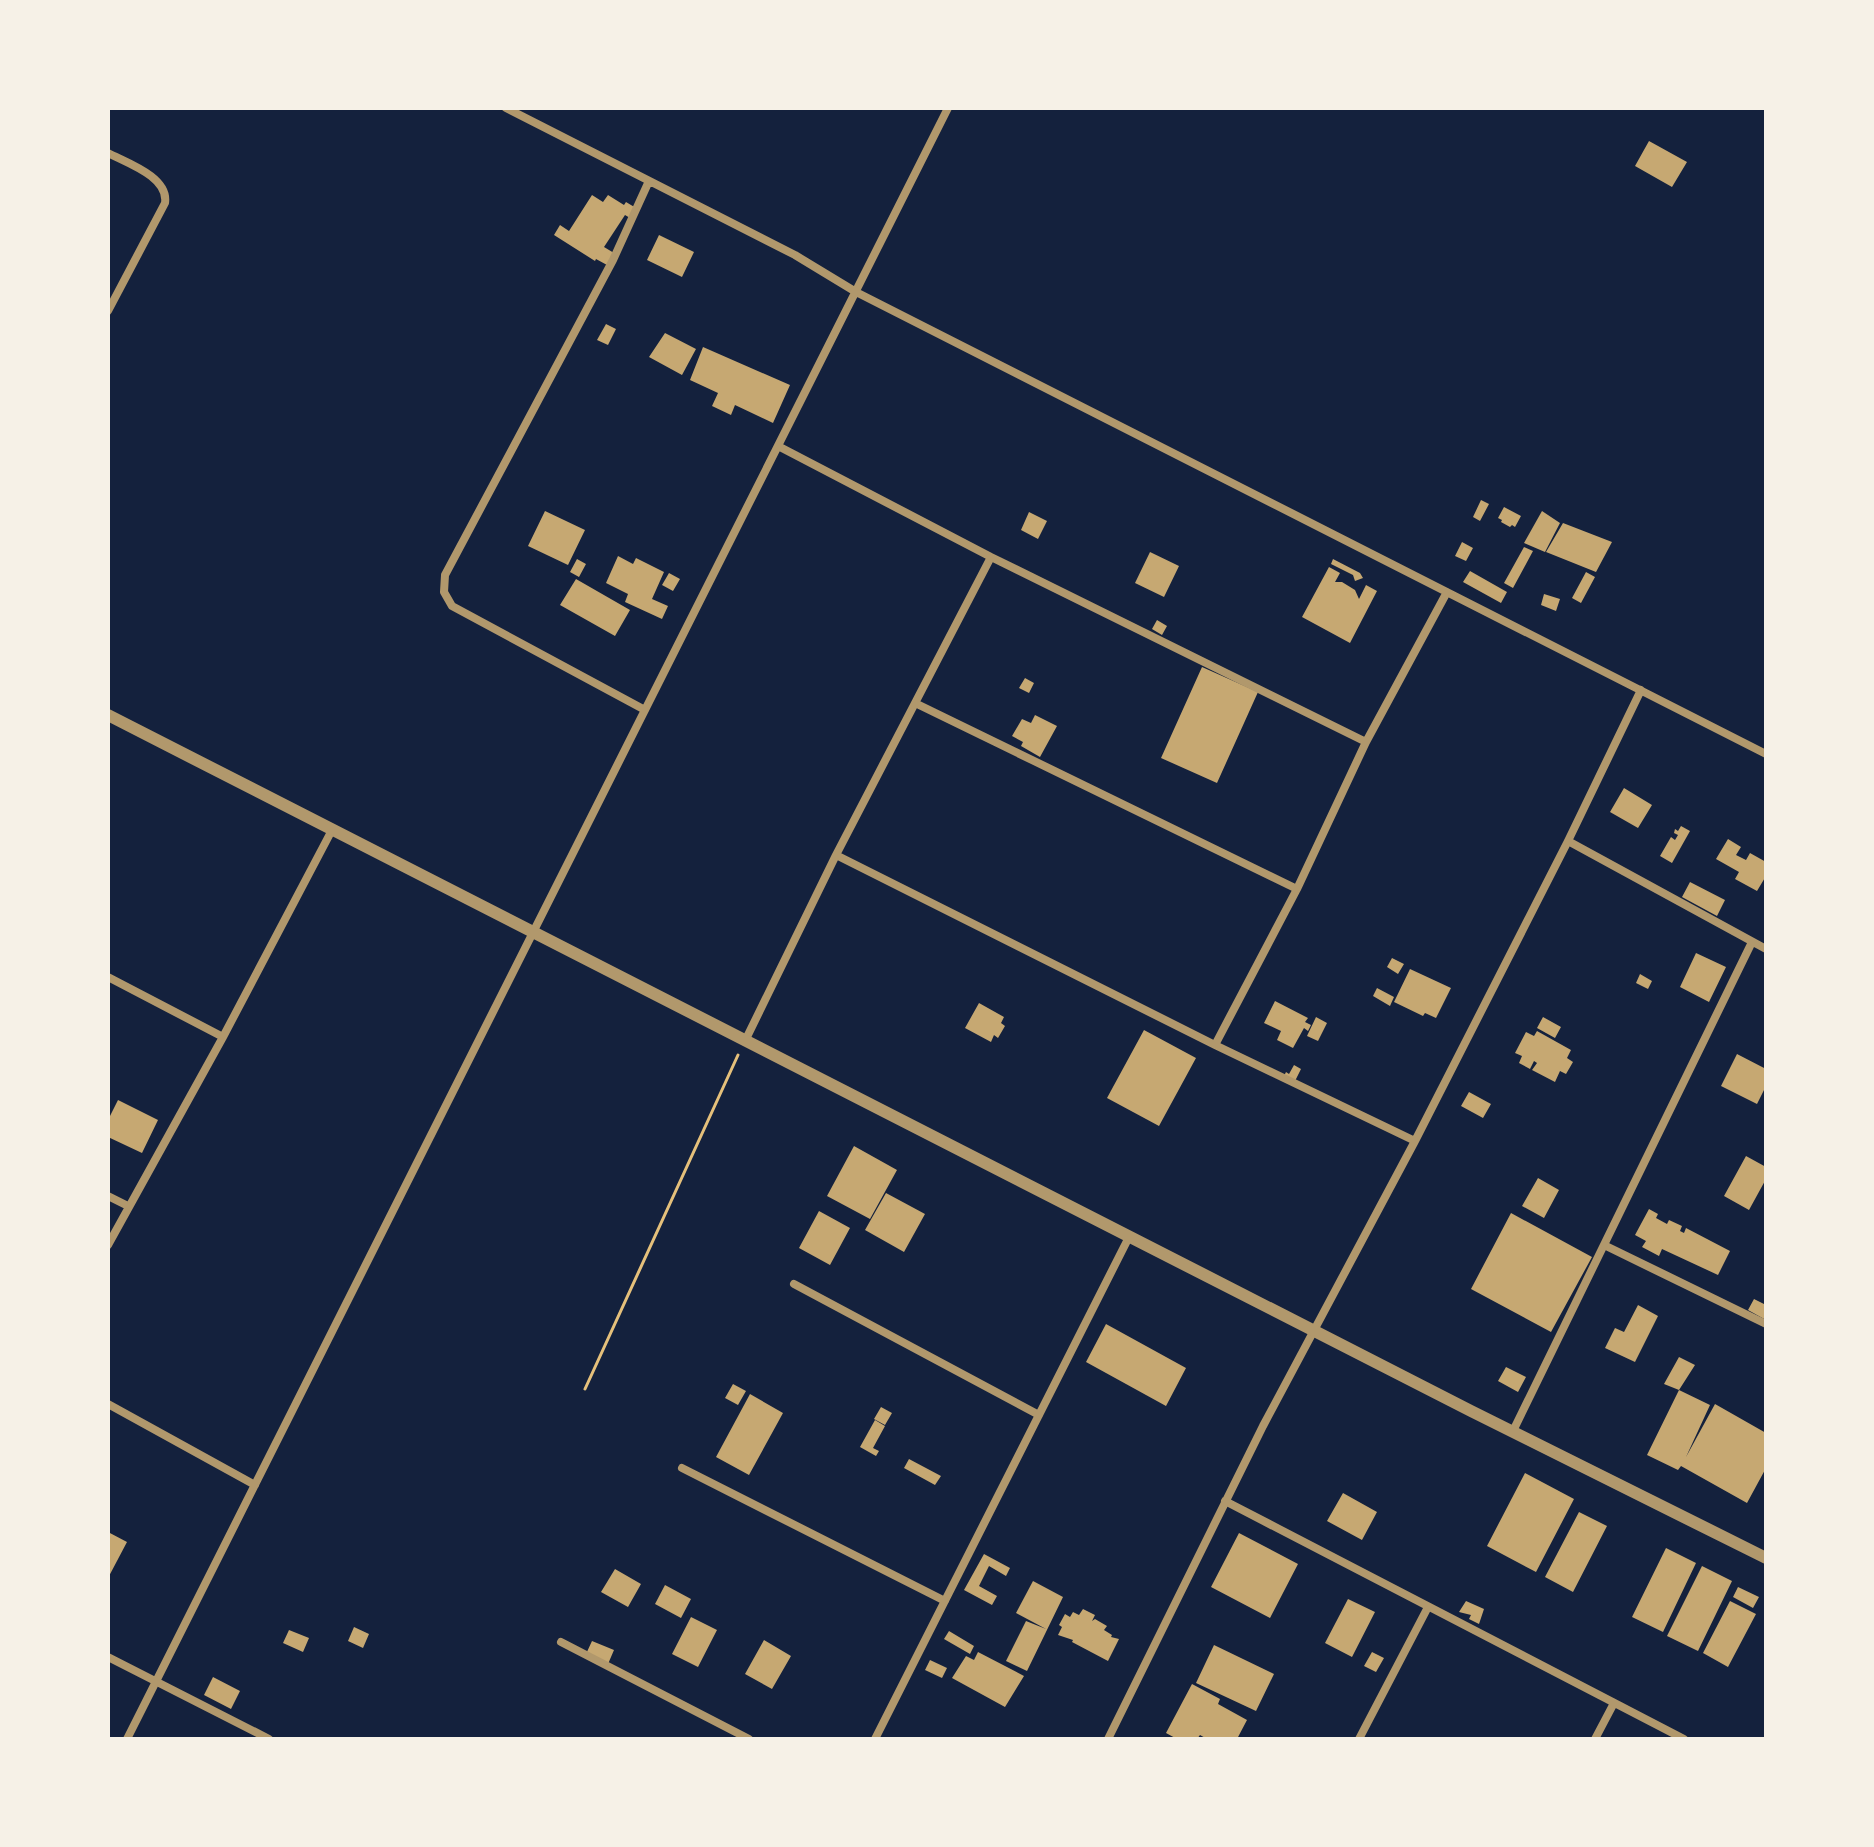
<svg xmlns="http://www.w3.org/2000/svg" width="1874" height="1847" font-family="'Roboto Condensed',sans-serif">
<rect width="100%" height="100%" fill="#14213d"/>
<path fill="#c6a872" d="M1649,141L1687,162L1672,187L1635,166Z
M592,195L603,202L608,195L624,205L626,202L636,208L630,218L625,215L604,247L614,253L607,265L596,259L595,261L554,235L560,225L569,231Z
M659,235L694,252L682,277L647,260Z
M606,324L616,329L608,345L597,340Z
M665,333L696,349L682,375L649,357Z
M703,347L790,385L773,423L735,405L731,415L712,406L718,393L690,380Z
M1481,500L1489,504L1480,521L1473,517Z
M1504,507L1521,516L1515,527L1512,525L1510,527L1501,522L1502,520L1498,518Z
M545,511L585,530L568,565L528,546Z
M1542,511L1560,523L1545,552L1524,543Z
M1029,512L1047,521L1038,539L1021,530Z
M1563,523L1612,542L1596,572L1546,552Z
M1462,542L1473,548L1466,561L1455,556Z
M1524,547L1533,551L1513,588L1504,583Z
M1150,552L1179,566L1164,597L1135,583Z
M618,556L633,564L636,558L664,572L652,599L668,606L662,619L625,602L628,594L606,583Z
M577,559L586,564L579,577L570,572Z
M1333,559L1360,573L1363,578L1355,581L1353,575L1331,564Z
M1329,567L1340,573L1335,582H1342L1355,590L1359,599L1366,585L1377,591L1350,643L1302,617Z
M1470,571L1507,592L1501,603L1463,582Z
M1586,572L1595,577L1581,603L1572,598Z
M669,573L680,579L673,591L662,585Z
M576,579L630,610L615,636L560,605Z
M1544,594L1560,599L1556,611L1541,605Z
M1157,620L1167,626L1162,635L1152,629Z
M1202,667L1258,692L1217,783L1161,758Z
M1025,678L1034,683L1029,693L1019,688Z
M1035,715L1057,726L1040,757L1021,746L1023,742L1012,736L1022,719L1031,723Z
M1624,788L1652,805L1638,828L1610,812Z
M1681,826L1690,831L1672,863L1660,856L1671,837L1675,840L1678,835L1674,833L1675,829L1678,831Z
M1728,839L1741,847L1736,855L1746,860L1750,853L1766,862V876L1757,891L1735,879L1739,872L1716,859Z
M1690,882L1725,900L1717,916L1682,897Z
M1696,953L1726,967L1709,1002L1680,987Z
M1392,958L1404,964L1398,974L1387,967Z
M1410,969L1451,988L1436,1018L1425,1013L1423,1016L1394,1002Z
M1640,974L1652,981L1648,989L1636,983Z
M1377,988L1394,997L1390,1006L1373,996Z
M1275,1001L1308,1018L1305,1022L1311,1025L1308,1031L1304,1028L1293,1048L1277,1040L1281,1031L1264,1023Z
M979,1003L1004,1017L1001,1023L1005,1026L998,1038L994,1035L991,1042L965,1028Z
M1316,1017L1327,1023L1318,1041L1307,1036Z
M1543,1017L1561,1027L1555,1038L1537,1028Z
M1144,1030L1196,1058L1159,1126L1107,1098Z
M1537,1031L1571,1050L1567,1058L1573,1062L1566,1074L1560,1071L1555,1082L1532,1070L1537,1063L1534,1061L1530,1069L1519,1063L1522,1056L1515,1053L1526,1032L1534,1036Z
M1737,1054L1766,1069V1086L1757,1104L1721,1086Z
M1294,1065L1301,1069L1295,1081L1284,1076L1286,1072L1289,1074Z
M1469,1092L1491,1104L1483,1118L1461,1106Z
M118,1100L158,1120L142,1153L108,1137V1120Z
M854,1146L897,1170L870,1219L827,1196Z
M1746,1156L1766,1167V1179L1749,1210L1724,1196Z
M1538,1178L1559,1190L1544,1218L1522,1206Z
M886,1193L925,1214L904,1252L865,1230Z
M1649,1209L1658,1214L1656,1218L1667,1224L1669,1220L1682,1226L1680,1231L1684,1233L1686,1228L1730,1251L1718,1275L1662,1249L1659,1256L1642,1247L1646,1241L1635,1235Z
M819,1211L850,1228L830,1265L799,1248Z
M1511,1213L1592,1257L1551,1332L1471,1289Z
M1754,1299L1766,1305V1320L1748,1310Z
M1638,1305L1658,1316L1635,1362L1605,1348L1615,1328L1624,1332Z
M1106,1324L1186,1368L1166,1406L1086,1362Z
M1679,1357L1695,1365L1679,1390L1664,1384Z
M1506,1367L1526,1377L1518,1392L1498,1381Z
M733,1384L746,1391L738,1405L725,1398Z
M1679,1390L1710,1405L1686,1457L1715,1404L1766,1433V1468L1747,1503L1681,1466L1678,1470L1647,1455Z
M750,1394L783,1413L749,1475L716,1457Z
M881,1407L892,1413L885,1425L874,1419Z
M875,1420L885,1426L873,1448L879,1451L876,1456L860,1447Z
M909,1459L941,1476L935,1485L904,1468Z
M1525,1473L1574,1499L1536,1572L1487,1546Z
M1343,1493L1377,1512L1362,1540L1327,1521Z
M1579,1512L1607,1526L1573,1592L1545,1577Z
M108,1532L127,1542L108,1578Z
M1239,1533L1298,1564L1270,1618L1211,1587Z
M1666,1548L1696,1563L1663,1632L1632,1617Z
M984,1554L1010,1568L1006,1576L989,1566L979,1586L997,1596L992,1605L964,1590Z
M1702,1566L1732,1581L1698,1651L1667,1636Z
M615,1569L641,1584L628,1607L601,1592Z
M1033,1581L1063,1597L1027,1671L1006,1661L1026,1621L1046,1629L1016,1613Z
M665,1585L691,1599L681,1618L655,1604Z
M1738,1587L1759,1597L1753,1608L1733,1597Z
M1348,1599L1375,1612L1352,1657L1325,1643Z
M1466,1601L1484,1609L1479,1624L1469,1619L1471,1615L1459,1612Z
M1730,1601L1756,1614L1728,1667L1703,1653Z
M1083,1609L1095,1615L1092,1621L1095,1619L1107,1626L1104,1630L1112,1635L1111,1637L1119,1639L1108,1661L1072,1642L1073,1640L1058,1635L1062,1627L1059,1625L1065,1614L1070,1617L1073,1612L1079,1615Z
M691,1617L717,1630L698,1667L672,1654Z
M354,1627L369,1634L363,1648L348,1641Z
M289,1630L309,1638L303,1652L283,1643Z
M949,1631L974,1646L970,1654L944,1639Z
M764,1640L791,1656L772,1689L745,1674Z
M592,1641L614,1650L608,1664L586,1654Z
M1214,1645L1274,1674L1256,1711L1196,1683Z
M978,1652L1024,1676L1005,1707L952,1678L966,1656L974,1660Z
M1372,1652L1384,1658L1376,1672L1364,1666Z
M930,1660L947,1668L942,1678L925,1670Z
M213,1677L240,1691L231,1709L204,1695Z
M1192,1684L1220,1699L1218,1704L1247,1720L1237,1739H1207L1200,1735L1197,1739H1177L1166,1733Z"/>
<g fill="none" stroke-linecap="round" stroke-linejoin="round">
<path stroke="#e5c07b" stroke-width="3" d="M585,1389L738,1055"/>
<path stroke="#b1986c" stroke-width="8" d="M506,108L795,255L856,292L1766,754
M108,153C127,163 169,177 165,203L108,311
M778,446L991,557L1366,742
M915,703L1297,889
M645,710L452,606L444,592L445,575L613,260L649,181
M1568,841L1766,949
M836,855L1215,1045L1415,1141
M108,977L223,1037
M745,1041L836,855L991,557
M1215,1045L1297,889L1366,742L1447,592
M108,1196L128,1206
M108,1245L223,1037L332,830
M1604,1245L1766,1324
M794,1284L1039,1415
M108,1404L255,1485
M1513,1431L1752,942
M682,1468L945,1601
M1225,1501L1684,1739
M561,1642L749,1739
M108,1657L269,1739
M127,1739L948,108
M875,1739L1129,1237
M1108,1739L1263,1426L1415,1141L1568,841L1641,690
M1359,1739L1428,1607
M1595,1739L1614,1703"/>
<path stroke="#b1986c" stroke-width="12" d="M108,715L1471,1411L1766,1558"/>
</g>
<rect width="1874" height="1847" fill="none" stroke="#f6f1e7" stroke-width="220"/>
</svg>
